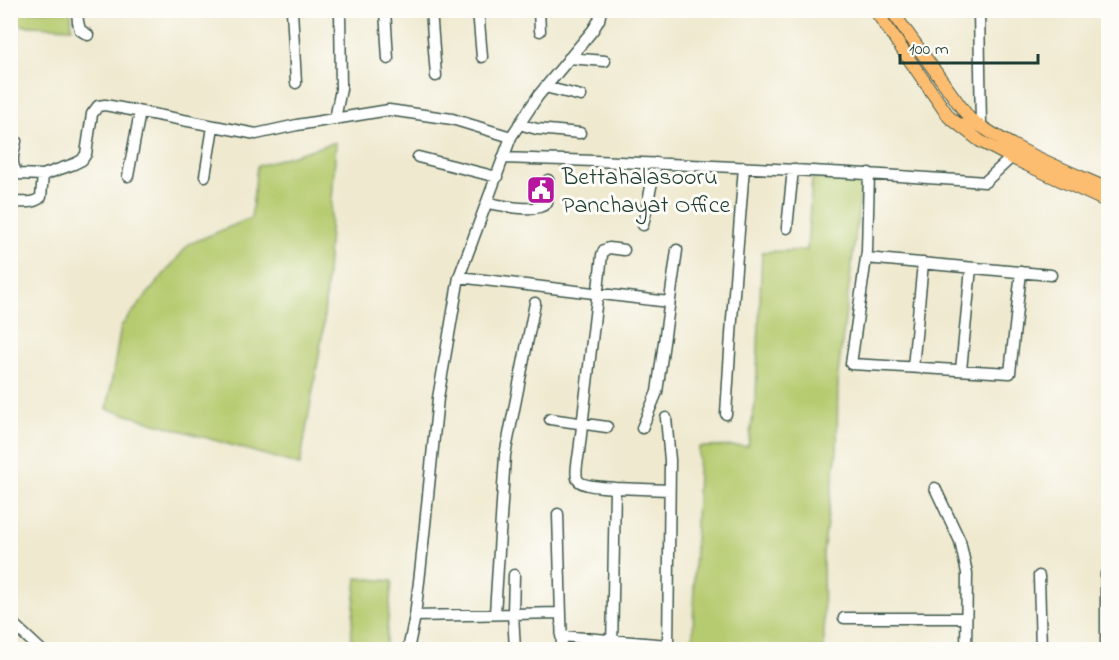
<svg xmlns="http://www.w3.org/2000/svg" width="1119" height="660" font-family="'Indie Flower',sans-serif">
<rect width="100%" height="100%" fill="#fdfcf7"/>
<filter id="ink" filterUnits="userSpaceOnUse"><feTurbulence type="fractalNoise" baseFrequency=".0167" numOctaves="2"/><feDisplacementMap in="SourceGraphic" scale="12" xChannelSelector="R" yChannelSelector="G"/><feConvolveMatrix kernelMatrix="1 2 1 2 8 2 1 2 1" color-interpolation-filters="sRGB"/></filter>
<filter id="wash" filterUnits="userSpaceOnUse"><feTurbulence type="fractalNoise" baseFrequency=".008" numOctaves="4" result="noise"/><feDisplacementMap in="SourceGraphic" scale="24" xChannelSelector="R" yChannelSelector="G"/><feGaussianBlur stdDeviation="1.35" result="paint"/><feColorMatrix in="noise" values="0 0 0 0 0 0 0 0 0 0 0 0 0 0 0 0 0 1.4 0 .05"/><feComposite in="paint" operator="in"/></filter>
<g filter="url(#wash)">
<rect width="100%" height="100%" fill="#efe9cf"/>
<path fill="#b6cb6f" stroke="#6a8452" stroke-width="1.5" d="M10,11H71L72,28L11,25Z
M336,142L323,332L300,465L107,409L121,326L189,244L251,218L257,166Z
M812,178L862,184L838,374L837,451L823,553L824,649H693L694,573L699,447L748,446L756,397L762,252L807,250Z
M357,578L392,581L385,649L350,647Z"/>
</g>
<g filter="url(#ink)">
<g fill="none" stroke-linecap="round" stroke-linejoin="round">
<g stroke="#3e574b" stroke-width="13">
<path id="minor" d="M77,10L78,22L80,30L88,35
M292,10L296,83
M385,10L388,59
M431,10L436,76
M478,10L482,57
M539,10L540,31
M979,10L981,126
M1108,10V30
M569,58L605,61
M545,87L581,96
M335,119L341,89L340,10
M519,124L537,129L580,133
M16,141C14,152 9,164 18,174L43,175L74,164L82,160L86,154L92,114L98,106L105,105L256,134L297,125L389,110L452,119L511,137
M418,157L497,177
M503,158C664,163 824,170 985,182L1015,154
M869,173L867,251L851,364L1010,373L1021,272
M128,176L140,112
M205,176L213,127
M14,202C23,202 34,204 41,197L43,175
M487,203C502,205 536,214 547,203L548,180
M643,225L656,163
M787,228L793,169
M866,258L1051,275
M459,277L669,302
M913,367L923,263
M961,370L971,268
M726,414L732,319L744,167
M666,418L670,460L668,650
M550,419L607,427
M642,428L657,392L677,250
M615,488C606,487 579,487 577,478C575,471 578,459 579,452L602,255L604,250L609,248L624,250
M935,488L960,541L967,573L966,650
M558,514L562,650
M514,575L513,613L515,650
M1039,576L1041,650
M495,614L505,455L535,303
M415,616L560,613
M844,618H966
M10,621L41,650
M561,636L668,645
M408,650L415,616L421,564L438,398L459,277L511,137L538,96L593,30L599,20L601,10
M612,650L615,488L669,490
M1106,650V574"/>
</g>
<g stroke="#3e574b" stroke-width="14">
<path id="major" d="M875,10L949,117L980,141L1012,158L1108,202
M891,10L969,118C1011,149 1061,168 1108,189"/>
</g>
<use href="#minor" stroke="#fff" stroke-width="10"/>
<use href="#major" stroke="#fcbd6f" stroke-width="12"/>
</g>
</g>
<defs>
<g id="civic-square" transform="scale(1.5)"><rect x="-9" y="-9" width="18" height="18" rx="4" fill="#b5179e" stroke="#fdfcf7"/><path d="M-.6-6.5H3V-4.5H.6V-3L4-1V1h2V6H-6V1h2V-1L-.6-3ZM-1.2 2.5V6h2.4V2.5Z" fill="#fff"/></g>
</defs>
<g fill-rule="evenodd">
<use href="#civic-square" x="541" y="190"/>
</g>
<g text-anchor="middle" stroke-width="6" stroke-linejoin="round" paint-order="stroke">
<g font-size="24" fill="#1f3d34" stroke="#fdfcf7" text-anchor="start">
<text x="562" y="184">Bettahalasooru<tspan x="562" dy="28">Panchayat Office</tspan></text>
</g>
</g>
<rect width="1119" height="660" fill="none" stroke="#fdfcf7" stroke-width="36"/>
<path d="M900 54v9h138v-9" fill="none" stroke="#1f3d34" stroke-width="3"/>
<text x="909" y="54" font-size="18" fill="#1f3d34" stroke="#fdfcf7" stroke-width="4.5" paint-order="stroke">100 m</text>
</svg>
